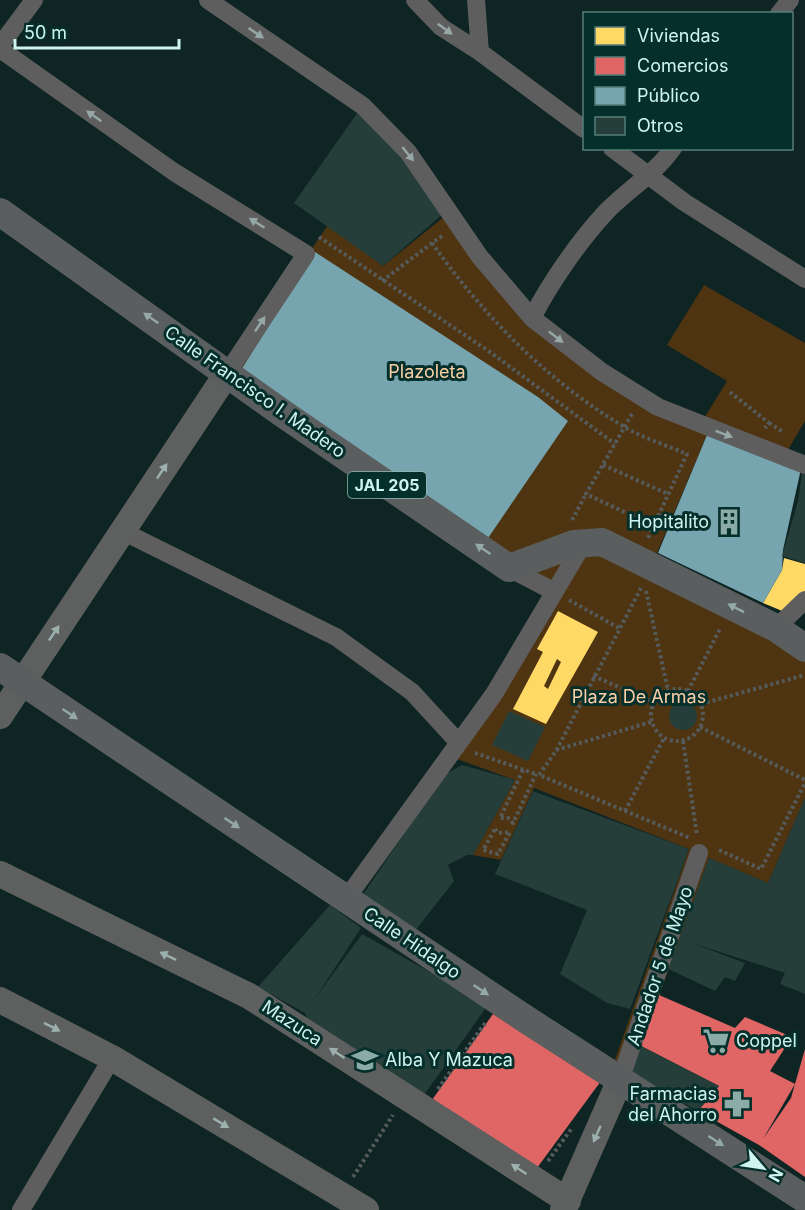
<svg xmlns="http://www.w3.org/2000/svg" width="805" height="1210" font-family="Inter,sans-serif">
<rect width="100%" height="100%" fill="#0e2523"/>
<path fill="#4f3411" d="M445,216L530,320L707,435L652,565L805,648V798L768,883L709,858L627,1084L610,1074L689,849L534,788L501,860L473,855L515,780L449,756L547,599L509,568L228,372L328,225L383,266Z
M704,285L805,343V421L786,453L703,420L727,381L667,345Z"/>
<path fill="#ffd966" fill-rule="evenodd" d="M784,558L805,564V591L787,613L763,603L782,570Z
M558,611L598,632L546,724L513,709L543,652L537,649ZM557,659L561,662L548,689L544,686Z"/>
<path fill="#e06666" d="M659,995L735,1028L745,1017L792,1037L770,1071L795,1084L763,1139L791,1098L805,1049V1177L759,1145L698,1111L719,1086L641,1046Z
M493,1014L601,1081L537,1168L432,1100Z"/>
<path fill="#76a5af" d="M315,252L538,397L568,421L484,544L241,370Z
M707,435L801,469L783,550L782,570L763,603L658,553Z"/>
<path fill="#263e39" d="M358,112L404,155L444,213L383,266L294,203Z
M802,472L805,473V563L782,556L798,501Z
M669 716a14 14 0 1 1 28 0a14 14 0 1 1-28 0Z
M509,711L545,727L528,761L492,745Z
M462,765L515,780L473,855H467L448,865L454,881L415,931L362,896L444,775Z
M533,791L689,849L630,1009L607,1003L560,974L587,910L495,874Z
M805,798V994L780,984L785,973L689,942L745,963L735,981L725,977L715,991L668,969L709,858L768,883Z
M330,905L361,928L314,1000L362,934L488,1005L424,1095L308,1019L305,1013L258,987Z
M641,1046L719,1086L698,1111L630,1075Z"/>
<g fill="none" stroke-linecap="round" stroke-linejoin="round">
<path stroke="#555b5a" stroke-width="4" stroke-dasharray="3 3" stroke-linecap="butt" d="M442,236L432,243C483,315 547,381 623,426C642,438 666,445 687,454L647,540
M319,237L490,352L615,444
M382,281L432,243
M730,392L769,423L765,428
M632,414L586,494L654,526
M769,423L783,432
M603,465L668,494
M572,520L586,494
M641,588L556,751L539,775L690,838
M646,591L668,690
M569,600L619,628
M593,676L654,702
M651 715a26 26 0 1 1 52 0a26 26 0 1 1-52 0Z
M688,691L721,627
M701,704L805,675
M700,727L805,780
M683,741L697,835
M556,750L651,722
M475,753L536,774
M523,770L500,818H508L513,823L536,774
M625,811L664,738
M495,829L498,833L510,832L498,854L483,850Z
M719,850L761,869L805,783
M438,1089L486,1022
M548,1161L572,1128
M353,1177L393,1115"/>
<path stroke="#5e5e5f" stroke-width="18" d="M208,0L363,106L408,152L480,257L532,318L602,372L658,407L805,465
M415,0L441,27L480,52L584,129
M476,0L480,52
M779,14L790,0
M0,46L34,0
M0,49L174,172L306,254L228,372
M612,148L684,202L805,279
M532,318C550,283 579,241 606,212C627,190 655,174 673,148
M122,531L336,637L412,692L458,742
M509,568L553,591
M776,628L805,600
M346,899L494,694L583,544
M620,1080L699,853
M21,1210L112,1058"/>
<path stroke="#5e6060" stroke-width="26" d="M0,716L228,372
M0,874L249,996L568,1201
M0,1000L112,1058L366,1210
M563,1210L620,1080"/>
<path stroke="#5a5e5e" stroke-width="28" d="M0,212L282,413L509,568L574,544L602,542L776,628L805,648
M0,667L524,1018L805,1199"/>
</g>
<defs><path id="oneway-solid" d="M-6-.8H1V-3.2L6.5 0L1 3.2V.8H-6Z" transform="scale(1.5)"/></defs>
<g fill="#96a8a6">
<use href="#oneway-solid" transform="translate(445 29) rotate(36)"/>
<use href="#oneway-solid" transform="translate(256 33) rotate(34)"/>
<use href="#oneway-solid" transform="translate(94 116) rotate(-145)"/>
<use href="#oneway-solid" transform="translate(408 154) rotate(51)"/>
<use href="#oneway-solid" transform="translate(257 223) rotate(-148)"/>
<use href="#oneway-solid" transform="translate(260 324) rotate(-56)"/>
<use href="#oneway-solid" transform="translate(556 337) rotate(38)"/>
<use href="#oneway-solid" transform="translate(724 434) rotate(21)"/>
</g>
<g fill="#94a8a6">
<use href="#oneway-solid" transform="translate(151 318) rotate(-145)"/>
<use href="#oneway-solid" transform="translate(483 549) rotate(-146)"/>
<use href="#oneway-solid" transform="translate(736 608) rotate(-153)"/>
<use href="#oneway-solid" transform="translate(70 714) rotate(34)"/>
<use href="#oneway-solid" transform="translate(232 823) rotate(34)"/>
<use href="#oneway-solid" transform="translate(481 990) rotate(34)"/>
<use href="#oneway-solid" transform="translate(716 1141) rotate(33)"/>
</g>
<g fill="#9cb1ae">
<use href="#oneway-solid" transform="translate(162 471) rotate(-56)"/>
<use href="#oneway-solid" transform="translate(54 633) rotate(-56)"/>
<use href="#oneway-solid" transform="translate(168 956) rotate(-154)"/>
<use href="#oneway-solid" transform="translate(52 1027) rotate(27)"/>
<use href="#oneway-solid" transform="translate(337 1053) rotate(-147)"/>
<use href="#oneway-solid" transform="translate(221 1123) rotate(31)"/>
<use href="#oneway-solid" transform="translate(597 1134) rotate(114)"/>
<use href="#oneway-solid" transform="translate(519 1169) rotate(-147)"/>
</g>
<defs>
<g id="building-bare" transform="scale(2.07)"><path d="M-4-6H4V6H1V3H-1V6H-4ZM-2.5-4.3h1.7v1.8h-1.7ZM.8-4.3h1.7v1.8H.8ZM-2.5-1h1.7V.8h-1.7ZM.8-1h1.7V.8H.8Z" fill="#8baba7" stroke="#042f2b" stroke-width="2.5" paint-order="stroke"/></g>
<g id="supermarket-bare" transform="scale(2.07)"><path d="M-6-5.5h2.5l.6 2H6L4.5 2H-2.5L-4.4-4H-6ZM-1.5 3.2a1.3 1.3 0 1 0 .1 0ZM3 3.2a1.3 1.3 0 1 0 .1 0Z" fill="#8baba7" stroke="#042f2b" stroke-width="2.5" paint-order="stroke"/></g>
<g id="school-bare" transform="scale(2.07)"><path d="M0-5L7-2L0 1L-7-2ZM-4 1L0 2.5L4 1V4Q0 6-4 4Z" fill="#8baba7" stroke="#042f2b" stroke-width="2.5" paint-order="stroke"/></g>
<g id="pharmacy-bare" transform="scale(2.07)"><path d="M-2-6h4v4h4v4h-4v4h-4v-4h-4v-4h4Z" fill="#8baba7" stroke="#042f2b" stroke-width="2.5" paint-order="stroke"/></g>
</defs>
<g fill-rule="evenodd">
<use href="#building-bare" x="729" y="522"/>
<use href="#supermarket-bare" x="716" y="1041"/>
<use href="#school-bare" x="365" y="1060"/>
<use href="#pharmacy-bare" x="737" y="1104"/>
</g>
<g text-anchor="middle" stroke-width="6" stroke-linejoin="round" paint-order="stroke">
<rect fill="#042f2b" stroke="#92b8b4" stroke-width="1.5" x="348" y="472" width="78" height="26" rx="4.5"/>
<g font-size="16" font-weight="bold" fill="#cff3ee">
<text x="387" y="491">JAL 205</text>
</g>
<g font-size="18" fill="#fbcfa6" stroke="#042f2b">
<text x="427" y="378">Plazoleta</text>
<text x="639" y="703">Plaza De Armas</text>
</g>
<g font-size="18" fill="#cff3ee" stroke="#042f2b">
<text transform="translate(255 392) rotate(35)" y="6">Calle Francisco I. Madero</text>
<text transform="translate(412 943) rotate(34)" y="6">Calle Hidalgo</text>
<text transform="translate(660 966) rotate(-71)" y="6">Andador 5 de Mayo</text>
<text transform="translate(292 1023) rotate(33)" y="6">Mazuca</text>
</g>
<g font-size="18" fill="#cff3ee" stroke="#042f2b" text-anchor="end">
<text x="709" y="528">Hopitalito</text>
<text x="736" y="1047" text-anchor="start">Coppel</text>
<text x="385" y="1066" text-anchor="start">Alba Y Mazuca</text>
<text x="717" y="1100">Farmacias<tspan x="717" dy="21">del Ahorro</tspan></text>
</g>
</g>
<rect x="583" y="12" width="210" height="138" fill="#042f2b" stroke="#557d79" stroke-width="1.5"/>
<rect x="595" y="27" width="30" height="18" fill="#ffd966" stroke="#557d79" stroke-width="1.5"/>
<text x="637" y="42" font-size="18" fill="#cff3ee">Viviendas</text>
<rect x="595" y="57" width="30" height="18" fill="#e06666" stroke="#557d79" stroke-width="1.5"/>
<text x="637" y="72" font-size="18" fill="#cff3ee">Comercios</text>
<rect x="595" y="87" width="30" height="18" fill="#76a5af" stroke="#557d79" stroke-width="1.5"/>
<text x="637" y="102" font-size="18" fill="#cff3ee">Público</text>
<rect x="595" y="117" width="30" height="18" fill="#263e39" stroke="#557d79" stroke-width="1.5"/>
<text x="637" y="132" font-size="18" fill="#cff3ee">Otros</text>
<g transform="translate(763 1168) rotate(119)" stroke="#042f2b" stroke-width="4.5" paint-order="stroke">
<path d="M0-4.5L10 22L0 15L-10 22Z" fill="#cff3ee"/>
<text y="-9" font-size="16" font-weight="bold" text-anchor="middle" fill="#cff3ee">N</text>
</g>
<path d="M15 39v9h164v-9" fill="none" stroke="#cff3ee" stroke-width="3"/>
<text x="24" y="39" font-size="18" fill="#cff3ee" stroke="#042f2b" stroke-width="4.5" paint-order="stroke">50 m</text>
</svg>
